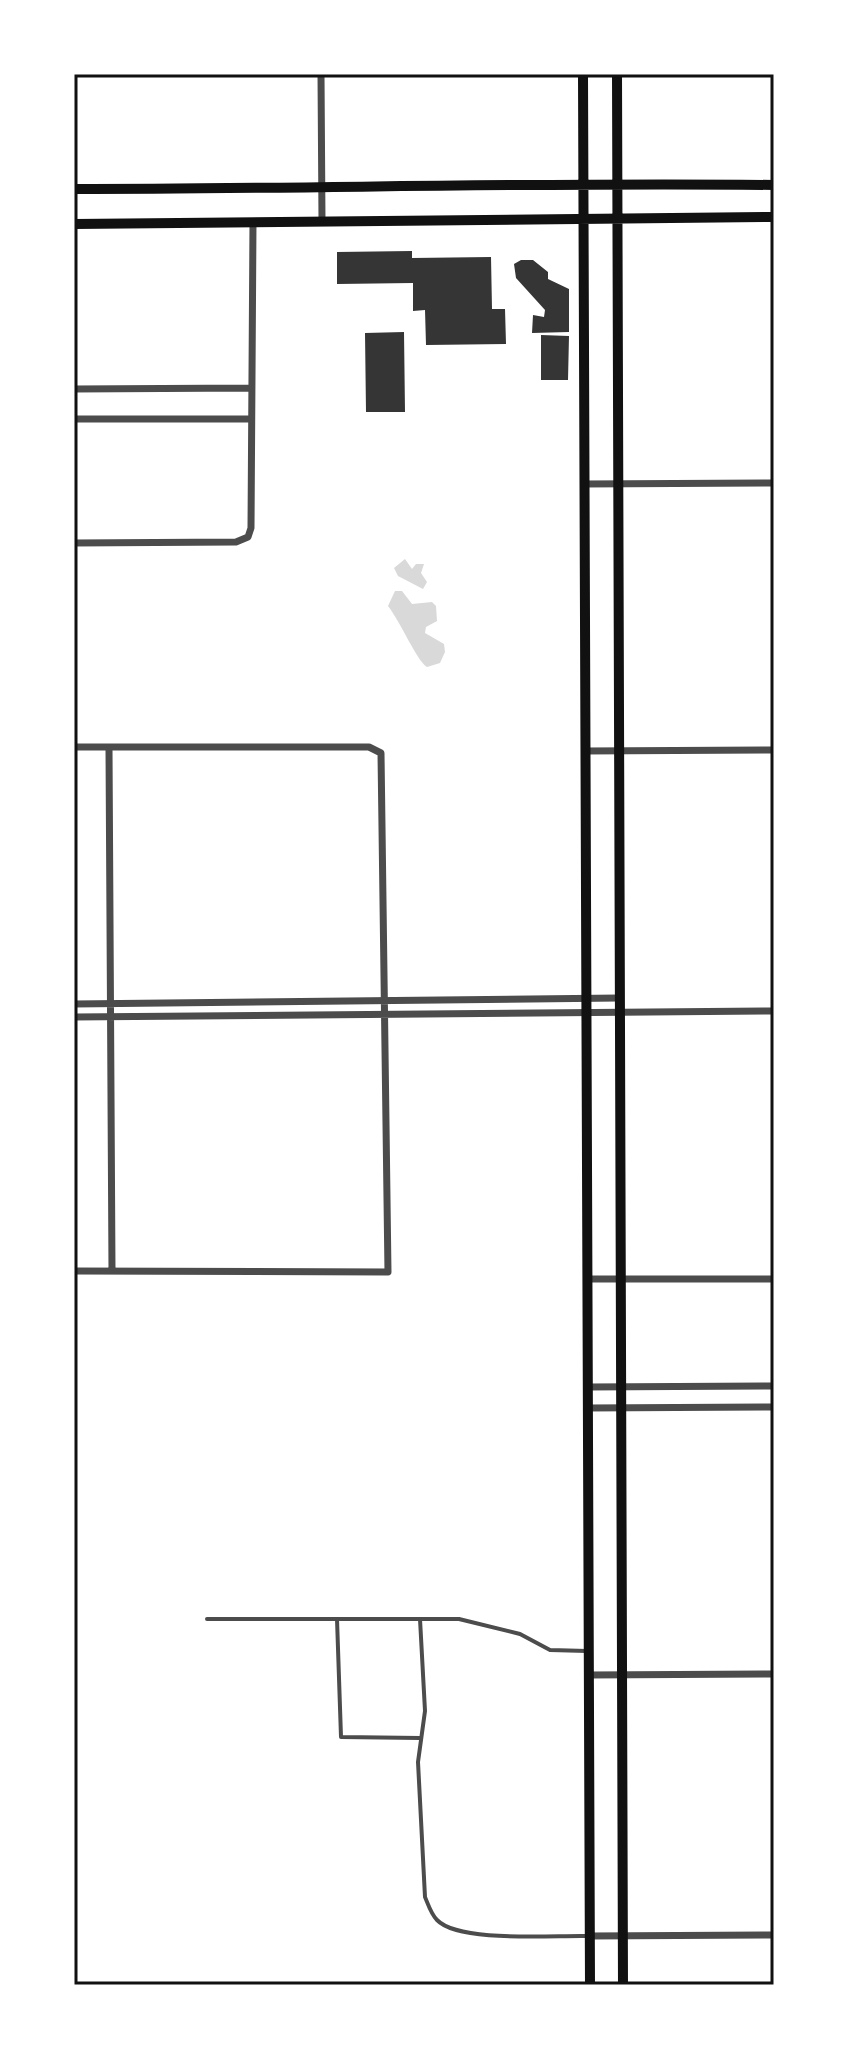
<svg xmlns="http://www.w3.org/2000/svg" width="848" height="2059" font-family="'Public Sans',sans-serif">
<rect width="100%" height="100%" fill="#fff"/>
<path fill="#d9d9d9" d="M405,559L412,569L416,564H424L421,573L427,582L423,589L398,576L394,568Z
M395,591H402L412,604L432,602L436,606L437,621L426,627L425,633L444,644L445,652L440,663L427,667C417,661 400,621 388,606Z"/>
<path fill="#353535" d="M412,251V258L491,257L492,309H505L506,344L426,345L425,310L413,311V283L337,284V252Z
M521,260H533L548,272V279L569,289V332L532,333L533,315L544,317L545,310L516,278L514,264Z
M404,332L405,412H366L365,333Z
M541,335L569,336L568,380H541Z"/>
<g fill="none" stroke-linecap="round" stroke-linejoin="round">
<path stroke="#4c4c4c" stroke-width="4" d="M207,1619H459L520,1634L550,1650L587,1651
M337,1619L341,1737L420,1738
M420,1619L425,1711L418,1762L425,1897C428,1904 431,1914 437,1920C459,1943 554,1935 587,1936"/>
<path stroke="#4c4c4c" stroke-width="7" d="M321,74L322,221
M74,389L251,388
M74,419H251
M584,484L774,483
M74,543L236,542L248,537L251,528L253,222
M74,747H369L381,753L388,1272L74,1271
M109,748L112,1270
M585,751L774,750
M74,1004L619,998
M74,1017L774,1011
M588,1279H774
M588,1387L774,1386
M588,1408L774,1407
M589,1675L774,1674
M590,1936L774,1935"/>
<path stroke="#111" stroke-width="10" d="M583,74L590,1985
M617,74L623,1985
M74,189C307,189 541,182 774,185
M74,224L774,217"/>
</g>
<rect width="848" height="2059" fill="none" stroke="#ffffff" stroke-width="152"/>
<rect x="76" y="76" width="696" height="1907" fill="none" stroke="#111" stroke-width="3"/>
</svg>
